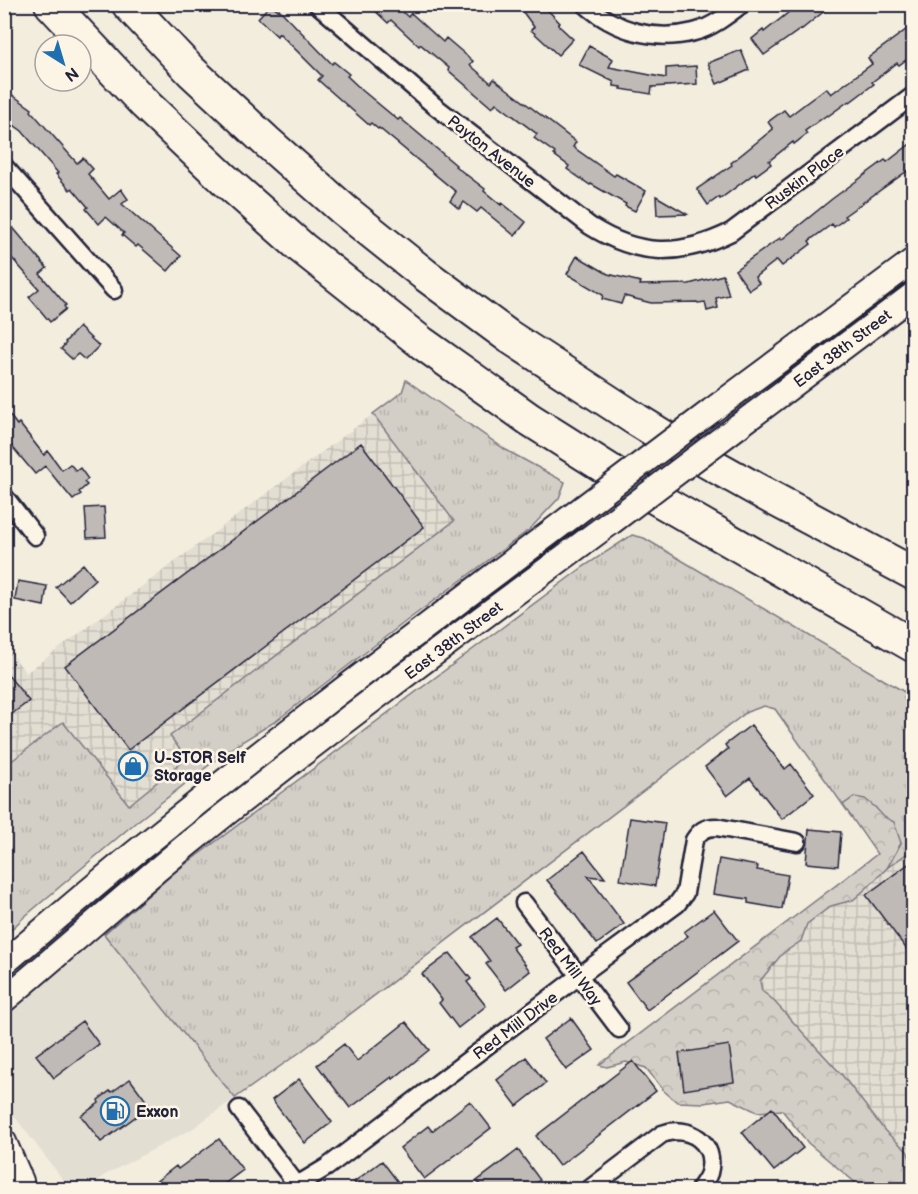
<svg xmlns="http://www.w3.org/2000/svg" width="918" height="1194" font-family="'Balsamiq Sans',sans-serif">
<defs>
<pattern id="industrial-grid" width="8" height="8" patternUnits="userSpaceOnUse" patternTransform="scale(1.5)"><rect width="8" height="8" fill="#e3ded2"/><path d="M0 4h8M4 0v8" fill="none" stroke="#c2beb5"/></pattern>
<pattern id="grass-tufts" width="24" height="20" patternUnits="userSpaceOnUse" patternTransform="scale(1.5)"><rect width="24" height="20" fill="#d4cfc6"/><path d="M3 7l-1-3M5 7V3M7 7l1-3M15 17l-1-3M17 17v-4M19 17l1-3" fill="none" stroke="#b6b1ab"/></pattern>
<pattern id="forest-crowns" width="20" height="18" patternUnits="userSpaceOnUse" patternTransform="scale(1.5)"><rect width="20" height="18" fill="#d4cfc6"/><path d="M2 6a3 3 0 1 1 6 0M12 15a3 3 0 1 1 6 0" fill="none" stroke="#b6b1ab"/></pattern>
</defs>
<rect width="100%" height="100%" fill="#f3edde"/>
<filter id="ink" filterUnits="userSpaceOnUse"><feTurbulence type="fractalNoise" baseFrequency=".0167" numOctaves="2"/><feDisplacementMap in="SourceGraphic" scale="12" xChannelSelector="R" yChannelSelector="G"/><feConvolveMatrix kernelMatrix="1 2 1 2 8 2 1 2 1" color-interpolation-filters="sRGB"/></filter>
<g filter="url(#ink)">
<path fill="#e3ded2" d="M104,934L235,1098L192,1129L103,1176L87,1190L70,1189L5,1104V1017Z"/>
<path fill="url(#industrial-grid)" d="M373,414L454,521L170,735L186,757L128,805L63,722L5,766L4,644L26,673Z
M913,849V1165L907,1151L885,1131L842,1075L771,998L762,991L760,980L782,954L801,941L807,924L831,906L853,900L869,886L887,868Z"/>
<path fill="url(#grass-tufts)" stroke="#7b7880" stroke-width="1.5" d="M406,380L506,450L565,482L559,498L529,530L405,622L276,721L227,751L135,823L23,918L7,934L4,931L5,766L63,722L129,805L186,758L170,736L454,521L373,414L402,392Z
M632,535L644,538L913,697V849L887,868L901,843L875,807L854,797L843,805L775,709L764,706L747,712L299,1053L235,1098L104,934L175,872L583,567Z"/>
<path fill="url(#forest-crowns)" stroke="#7b7880" stroke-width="1.5" d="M854,797L865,799L875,807L884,817L894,822L901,843L887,868L869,886L853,900L831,906L807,924L801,941L782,954L760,981L762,991L771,998L842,1075L885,1131L907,1151L913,1165V1189H863L808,1143L782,1110L757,1112L730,1099L704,1103L677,1102L664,1091L646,1068L626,1062L607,1067L599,1065L877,854L843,805Z"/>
<path fill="#bfbab6" stroke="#22223b" stroke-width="1.5" d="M271,4L278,10L279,9L332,64L334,62L349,74L347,76L363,91L398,120L400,118L456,165L455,166L485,189L484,191L501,205L502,203L526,222L515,236L481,208L477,212L464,202L459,209L450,201L456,192L379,128L378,129L371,123L369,125L318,80L322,76L279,33L277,36L258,18Z
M368,4H394L408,17L411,13L443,42L446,38L473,61L470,65L491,83L494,79L576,142L573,147L614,176L616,174L646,191L635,211L625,206L626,204L591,184L590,185L567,169L569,166L554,155L555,153L534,138L537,134L496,103L492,108L448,70L449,68L420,44L419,46L391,20L388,23Z
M517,4H542L560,23L558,25L573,39L558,55L531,30L534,27Z
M799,4H833L801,30V29L764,55L752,39L763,30L764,32Z
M914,24V54L899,65L897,63L872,82L874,84L850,102L849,101L828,116L827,115L805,131L807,134L794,144L793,142L769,161L771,164L756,175L755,173L720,199L719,197L708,205L697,189L732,165L731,163L773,129L768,122L784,110L789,116L826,88L831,94L872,64L868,58Z
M589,46L613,59L609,67L666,78V68L696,66L697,84L652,87L651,94L621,89L622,87L614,86V82L579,65Z
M741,50L749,70L717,84L708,63Z
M4,89L32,109L31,111L77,163L83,158L93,169L88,174L109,199L121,189L128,199L122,204L181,256L168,271L138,245L136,247L122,235L124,233L106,217L99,224L86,209L88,207L72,188L70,190L56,174L58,173L22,131L4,118Z
M914,141V166L844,216L846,218L834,227L832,224L809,241L811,244L782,266L777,260L755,277L759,283L749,290L735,270L780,238L781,240L832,199L885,160L887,162Z
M656,196L687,214L657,215Z
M4,217L47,268L40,274L66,305L64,306L66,309L50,322L29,297L39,289L4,249Z
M577,256L608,274L641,282L640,285L689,284L723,275L729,295L716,298L718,308L707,311L705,302L698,303L697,302L651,303L624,296L621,304L602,299L603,295L567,274Z
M79,327L99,346L85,360L78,354L72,359L61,349L66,343L65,342Z
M4,408L17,425L19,423L44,455L48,451L62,470L70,464L76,471L80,468L88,479L84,482L87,485L79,492L81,494L73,500L45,466L35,474L4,437Z
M361,443L424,527L128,750L65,666Z
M104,507L106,537L87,538L85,508Z
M83,564L95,579L70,602L56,587Z
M18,581L47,586L44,606L15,600Z
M4,670L29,701L4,720Z
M751,725L785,769L791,764L814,794L782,819L750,778L727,796L705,767L728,749L725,745Z
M630,818L665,823L655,886L620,880Z
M809,829L841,832L838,866L806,863Z
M584,851L605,878L588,876L624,924L597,944L570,908L547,880Z
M719,859L758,866L757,870L788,875L782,909L748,903V899L713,894Z
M914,860V959L866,895Z
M714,910L738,941L647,1010L626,982L688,936L684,932Z
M497,918L517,944L512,947L530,971L506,990L486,964L490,961L472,937Z
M450,953L471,979L467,982L486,1006L458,1028L439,1003L442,1000L422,974Z
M571,1018L594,1050L566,1070L543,1039Z
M82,1021L99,1044L54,1078L36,1055Z
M406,1022L429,1050L393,1079L392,1077L350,1108L317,1065L344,1044L357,1061Z
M729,1045L734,1082L684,1090L679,1053Z
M526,1057L546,1083L517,1106L497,1080Z
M633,1061L656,1091L559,1166L536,1136Z
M130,1079L150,1106L101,1142L81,1116L99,1103L98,1100L110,1091L112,1092Z
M299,1079L332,1122L305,1143L272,1100Z
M470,1101L491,1128L424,1179L400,1148L428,1126L432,1131Z
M772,1108L803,1148L774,1171L742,1132Z
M219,1139L243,1170L216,1190H145L176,1166L178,1169Z
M518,1150L540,1180L527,1190H484L477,1181Z
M382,1161L404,1190H360L354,1182Z"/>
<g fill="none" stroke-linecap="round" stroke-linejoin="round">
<g stroke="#22223b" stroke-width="21">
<path id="minor" d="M317,4L436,107L590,226C639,257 680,257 731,232L914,95
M585,4C615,31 655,42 694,32C711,28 728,15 742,4
M4,166L114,290
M4,496L35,536
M524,903L619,1029
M239,1109L297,1185
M289,1190L327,1167L579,976L677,904L685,893L694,840C700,831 705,827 716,827L797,842
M588,1190L662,1134C689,1124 717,1143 709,1173C707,1179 703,1184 699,1190"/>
</g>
<g stroke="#22223b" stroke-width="28">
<path id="secondary" d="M711,411L914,260
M737,427L914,294
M4,963C53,922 101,879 151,840C293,725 439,617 584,507
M4,1000C66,948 126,895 188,844C325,733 468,628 610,523
M4,1142L21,1181"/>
</g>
<g stroke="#22223b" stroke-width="36">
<path id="motorway" d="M51,4L145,104L224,179L302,248L422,343L529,419L633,485L914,646
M128,4L191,71L266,141L344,210L424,274L508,336L637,420L684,449L772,498L914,574"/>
</g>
<use href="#minor" stroke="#fcf5e5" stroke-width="16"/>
<use href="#secondary" stroke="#fcf5e5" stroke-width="24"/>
<use href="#motorway" stroke="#fcf5e5" stroke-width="32"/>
<g stroke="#22223b" stroke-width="28" stroke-linecap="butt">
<path id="secondary-bridge" d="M584,507L711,411
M610,523L737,427"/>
</g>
<use href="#secondary-bridge" stroke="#fcf5e5" stroke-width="24"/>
</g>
</g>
<defs>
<g id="shop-ring" transform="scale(1.5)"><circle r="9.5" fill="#fcf5e5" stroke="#1f6fb2" stroke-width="1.5"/><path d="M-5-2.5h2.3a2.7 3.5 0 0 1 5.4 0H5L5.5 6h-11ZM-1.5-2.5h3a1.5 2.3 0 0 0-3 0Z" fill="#1f6fb2"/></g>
<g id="fuel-ring" transform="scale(1.5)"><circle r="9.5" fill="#fcf5e5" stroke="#1f6fb2" stroke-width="1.5"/><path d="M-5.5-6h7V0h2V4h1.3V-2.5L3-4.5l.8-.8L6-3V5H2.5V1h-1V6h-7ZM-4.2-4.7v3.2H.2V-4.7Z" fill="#1f6fb2"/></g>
</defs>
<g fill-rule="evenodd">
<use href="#shop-ring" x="133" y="766"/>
<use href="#fuel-ring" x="115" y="1111"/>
</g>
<g text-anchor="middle" stroke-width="5" stroke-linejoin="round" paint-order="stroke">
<g font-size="16" fill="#22223b" stroke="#fcf5e5">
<text transform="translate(492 151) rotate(38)" y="6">Payton Avenue</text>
<text transform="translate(804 177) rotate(-37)" y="6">Ruskin Place</text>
<text transform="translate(842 348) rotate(-37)" y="6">East 38th Street</text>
<text transform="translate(453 640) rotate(-37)" y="6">East 38th Street</text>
<text transform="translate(571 966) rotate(53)" y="6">Red Mill Way</text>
<text transform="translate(515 1025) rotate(-37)" y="6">Red Mill Drive</text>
</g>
<g font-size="16" font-weight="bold" fill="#22223b" stroke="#fcf5e5" text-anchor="start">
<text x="154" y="763">U-STOR Self<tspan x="154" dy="18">Storage</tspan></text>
<text x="136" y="1117">Exxon</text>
</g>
</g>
<rect width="918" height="1194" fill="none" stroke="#fcf5e5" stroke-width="24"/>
<rect x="12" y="12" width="894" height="1170" fill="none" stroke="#22223b" stroke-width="2" filter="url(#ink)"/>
<g transform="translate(63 63) rotate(143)"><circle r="28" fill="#fcf5e5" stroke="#a5a1a1" stroke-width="1.5"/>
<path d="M0-4.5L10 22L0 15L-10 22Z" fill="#1f6fb2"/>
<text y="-9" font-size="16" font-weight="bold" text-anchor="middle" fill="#22223b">N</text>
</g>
</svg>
